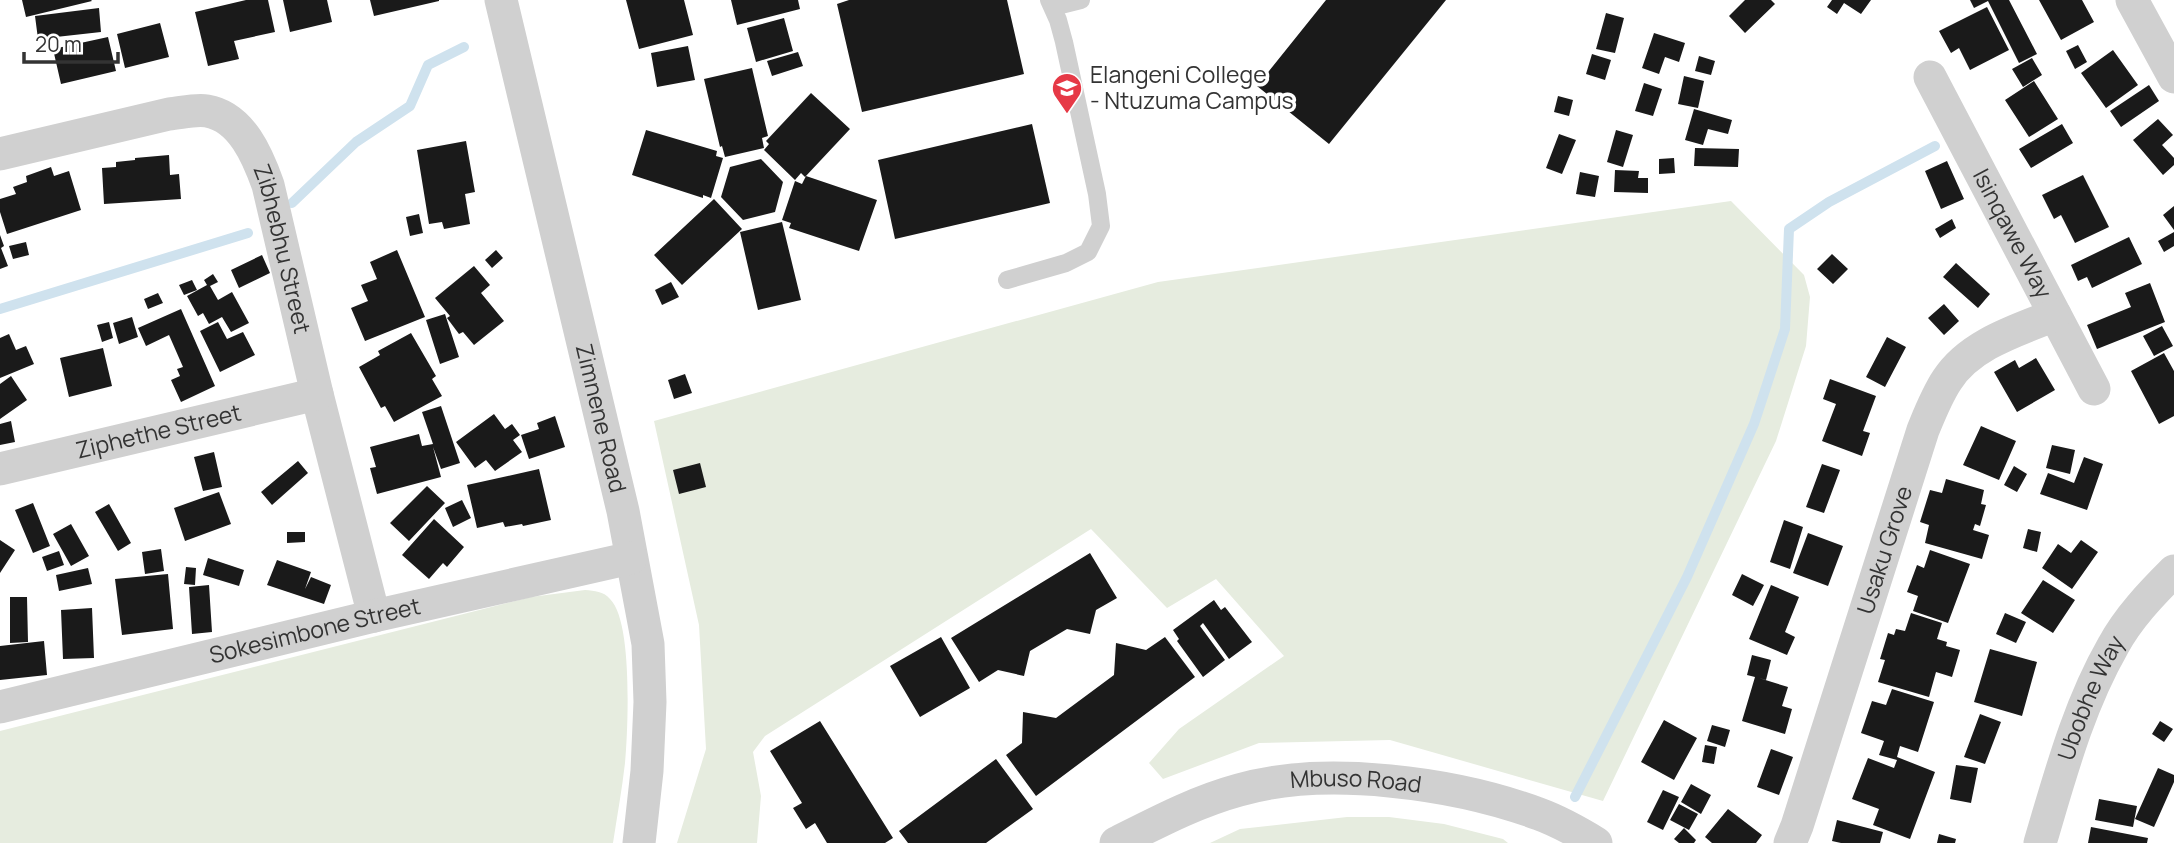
<svg xmlns="http://www.w3.org/2000/svg" width="2174" height="843" font-family="Manrope,sans-serif">
<rect width="100%" height="100%" fill="#fff"/>
<path fill="#e6ecdf" d="M1731,201L1804,275L1810,297L1806,346L1776,441L1603,801L1390,740L1259,743L1163,779L1149,763L1179,729L1284,656L1216,579L1167,608L1091,529L765,736L753,752L761,796L757,843H677L706,749L699,625L654,421L1158,282Z
M585,590C595,591 603,591 610,599C633,621 628,730 625,763C622,790 617,816 613,843H0V731L531,597Z
M1347,817H1389L1444,824L1503,839L1508,843H1210L1240,829Z"/>
<g fill="none" stroke-linecap="round" stroke-linejoin="round">
<path stroke="#cfe2ee" stroke-width="10" d="M292,203L356,142L410,106L428,65L464,47
M0,309L248,233
M1575,797L1687,577L1754,424L1785,329L1789,229L1829,202L1935,146"/>
</g>
<path fill="#1a1a1a" d="M22,0H91L92,1L26,17Z
M246,0H268L275,32L234,41L239,59L208,66L195,12Z
M283,0H327L332,22L290,32Z
M370,0H439V1L374,16Z
M626,0H684L693,35L639,49Z
M731,0H798L800,9L737,25Z
M849,0H1007L1024,74L862,112L837,4Z
M1326,0H1446L1329,144L1257,86Z
M1745,0H1771L1775,4L1745,33L1729,16Z
M1832,0H1871L1861,14L1844,3L1837,14L1827,7Z
M1970,0H2009L2037,54L2019,63L1988,1L1974,8Z
M2039,0H2082L2094,22L2061,40Z
M1987,7L2009,50L1970,70L1959,48L1951,53L1939,31Z
M99,8L101,32L38,39L35,16Z
M1606,13L1624,18L1615,53L1596,49Z
M784,18L793,51L756,62L747,28Z
M160,23L169,57L125,68L117,34Z
M1654,33L1685,43L1679,62L1665,57L1659,74L1642,68Z
M108,37L116,71L61,84L53,49Z
M2078,45L2087,62L2075,69L2066,51Z
M688,46L695,80L657,87L651,53Z
M2113,50L2138,85L2106,108L2081,73Z
M798,52L803,66L772,76L767,61Z
M1592,54L1611,60L1605,80L1586,74Z
M1699,56L1715,61L1711,75L1695,71Z
M2032,58L2042,75L2023,87L2012,69Z
M752,68L768,136L762,138L764,148L725,157L722,146L720,147L704,79Z
M1684,76L1704,81L1698,108L1678,104Z
M2034,81L2058,119L2029,137L2005,100Z
M1644,83L1662,89L1653,116L1635,111Z
M2149,85L2159,101L2121,127L2110,111Z
M811,93L850,129L805,177L801,173L795,180L764,150L769,144L766,141Z
M1558,96L1573,100L1569,116L1554,112Z
M1694,109L1732,120L1728,134L1708,129L1703,145L1685,140Z
M2158,119L2173,135L2162,145L2174,158V165L2163,175L2133,140Z
M1032,124L1050,203L895,239L878,160Z
M2062,124L2073,143L2031,168L2019,149Z
M646,130L717,151L716,156L723,158L711,198L703,195V198L632,175Z
M1616,130L1633,135L1623,167L1607,162Z
M1559,134L1576,140L1562,174L1546,168Z
M466,141L475,192L465,194L470,224L444,229L442,222L429,224L417,150Z
M1695,148L1739,149L1738,167L1694,166Z
M169,155L170,175L179,174L181,199L104,204L102,168L116,167V162L135,160V158Z
M1674,158L1675,173L1659,174V159Z
M761,159L783,182L775,212L743,220L721,197L730,167Z
M1947,161L1964,199L1941,209L1925,171Z
M51,167L54,176L69,171L81,210L7,234L0,212V199L16,194L13,187L27,182L26,176Z
M1615,170L1639,171L1638,178H1648V193L1614,192Z
M1580,172L1599,176L1595,197L1576,194Z
M2083,175L2109,227L2075,243L2061,215L2054,219L2042,195Z
M806,176L877,200L859,251L789,228L791,223L782,220L795,181L802,184Z
M714,199L742,229L682,285L654,255Z
M2174,206V230L2163,215Z
M419,214L423,233L410,236L406,217Z
M1952,219L1956,228L1940,238L1935,229Z
M782,222L801,300L758,310L740,232Z
M2174,232V246L2164,252L2158,241Z
M0,235L4,246L1,248L8,266L0,269Z
M2129,237L2142,264L2092,288L2087,277L2078,281L2071,265Z
M26,242L29,255L13,259L9,246Z
M397,250L425,317L365,341L351,308L368,301L361,285L377,279L370,262Z
M496,250L503,258L492,268L485,260Z
M1832,254L1848,269L1833,284L1817,269Z
M262,255L270,273L239,288L231,270Z
M1956,263L1990,294L1978,308L1943,277Z
M474,266L490,285L481,293L504,321L474,345L463,332L459,334L447,318L450,316L435,298Z
M213,274L218,282L210,286L218,300L232,292L249,323L231,332L222,317L209,324L203,313L198,316L187,296L207,285L204,280Z
M192,280L197,290L184,295L179,285Z
M671,282L679,297L662,305L655,290Z
M2150,283L2165,322L2097,349L2087,325L2131,307L2125,293Z
M158,293L163,303L148,309L144,299Z
M1944,304L1959,321L1944,335L1928,318Z
M181,309L215,386L181,402L171,380L180,376L177,369L183,367L169,335L146,346L138,328Z
M445,314L459,357L440,364L426,320Z
M132,317L138,337L119,344L113,323Z
M109,322L113,338L102,342L97,325Z
M218,322L227,339L243,332L255,355L220,372L200,331Z
M2162,326L2173,346L2154,356L2143,336Z
M411,333L436,376L432,379L442,396L394,422L385,406L381,408L359,367L380,355L378,351Z
M9,334L16,350L26,346L34,364L0,378V338Z
M1887,337L1906,347L1885,387L1866,377Z
M103,348L112,386L69,397L60,358Z
M2164,353L2174,371V416L2159,424L2131,371Z
M2036,358L2055,390L2017,412L1994,372L2015,360L2019,368Z
M685,374L692,393L674,399L668,380Z
M11,376L27,400L0,419V384Z
M1830,379L1876,396L1863,431L1870,433L1862,456L1822,441L1836,404L1823,399Z
M441,406L460,463L441,469L433,447L441,477L377,494L370,468L376,467L370,447L419,434L422,446L433,444L422,412Z
M494,414L505,429L512,424L520,435L513,440L522,452L495,471L486,460L475,468L456,442Z
M555,416L565,447L529,459L521,435L539,429L537,423Z
M11,421L15,442L0,445V424Z
M1981,426L2016,441L1999,480L1963,465Z
M2052,445L2075,450L2070,474L2046,468Z
M214,452L222,487L203,491L194,457Z
M2084,457L2103,464L2087,510L2040,494L2048,473L2074,483Z
M298,461L308,473L272,505L261,492Z
M700,463L706,487L679,494L673,470Z
M1822,464L1840,470L1824,513L1806,507Z
M2014,466L2027,474L2017,492L2004,485Z
M539,469L551,520L523,526L522,524L505,527L503,522L477,528L467,485Z
M1946,479L1984,490L1981,504L1986,505L1980,526L1975,524L1973,530L1989,535L1982,559L1925,543L1929,525L1920,522L1930,490L1942,493Z
M427,486L445,503L409,541L390,523Z
M219,492L231,524L185,541L174,508Z
M462,500L471,518L453,527L445,508Z
M33,503L50,546L33,553L15,510Z
M109,504L131,543L118,551L95,512Z
M434,519L464,547L447,567L443,563L429,579L402,555Z
M1784,520L1803,527L1790,569L1770,562Z
M71,524L89,556L71,566L53,534Z
M2028,529L2041,532L2037,552L2023,548Z
M287,532H305V542L287,543Z
M1808,533L1843,546L1828,586L1793,573Z
M0,540L15,550L0,573Z
M2081,540L2098,552L2072,589L2042,568L2058,544L2071,553Z
M161,549L164,571L145,574L142,552Z
M1930,550L1970,564L1948,623L1913,611L1918,596L1907,592L1917,565L1924,568Z
M59,551L64,565L47,571L42,557Z
M1090,553L1117,598L1096,610L1090,634L1067,629L1030,651L1024,676L998,670L979,682L951,638Z
M208,558L244,570L239,586L203,575Z
M277,560L311,572L305,589L311,577L331,585L324,604L267,585Z
M186,567L196,568L195,585L184,584Z
M88,568L92,584L59,591L56,575Z
M168,574L173,629L122,635L115,579Z
M1742,574L1764,585L1753,606L1732,595Z
M2043,580L2075,600L2053,633L2021,613Z
M209,585L212,632L192,634L189,587Z
M1771,585L1799,597L1785,632L1795,637L1787,655L1749,639Z
M10,597H27L28,642L10,643Z
M1214,600L1221,610L1225,607L1252,642L1229,659L1203,623L1200,626L1225,660L1203,677L1177,641L1179,639L1173,630Z
M92,608L94,658L63,659L61,610Z
M1911,613L1942,623L1937,639L1947,642L1946,646L1960,650L1952,677L1936,672L1929,697L1878,682L1885,660L1880,659L1888,633L1894,635L1896,629L1905,631Z
M2005,613L2026,622L2016,643L1996,634Z
M941,637L970,688L920,717L890,666Z
M1165,637L1195,677L1036,796L1006,755L1022,743L1023,712L1056,718L1114,675L1116,643L1146,650Z
M44,641L47,675L0,680V646Z
M1990,649L2037,662L2022,716L1974,702Z
M1752,655L1771,660L1766,680L1759,678L1788,687L1782,706L1792,709L1785,734L1742,721L1755,677L1747,675Z
M1892,689L1934,702L1918,752L1900,746L1897,757L1935,772L1910,839L1873,825L1879,809L1852,799L1868,758L1894,768L1897,760L1879,755L1884,741L1861,733L1872,701L1886,705Z
M1980,714L2001,722L1985,764L1964,757Z
M1664,720L1697,738L1674,780L1641,762Z
M820,721L893,838L885,843H827L815,823L806,829L793,808L802,803L770,751Z
M2160,721L2173,729L2164,742L2152,734Z
M1712,725L1730,730L1725,747L1707,741Z
M1705,745L1717,747L1714,764L1702,762Z
M1771,749L1793,757L1779,795L1757,787Z
M996,759L1033,809L986,843H908L899,831Z
M1956,765L1978,768L1971,803L1950,799Z
M2158,768L2174,775V782L2154,827L2135,819Z
M1691,784L1711,795L1701,814L1681,802Z
M1663,790L1679,797L1663,830L1647,822Z
M2099,799L2137,806L2133,827L2095,820Z
M1679,804L1698,814L1689,830L1670,820Z
M1728,809L1762,835L1756,843H1712L1705,837Z
M1837,820L1883,832L1880,843H1841L1832,841Z
M2091,827L2148,838L2147,843H2088Z
M1684,828L1696,840L1694,843H1679L1674,839Z
M1939,834L1956,839L1955,843H1937Z"/>
<g fill="none" stroke-linecap="round" stroke-linejoin="round">
<path stroke="#d0d0d0" stroke-width="18" d="M1053,7L1081,0
M1007,280L1066,263L1088,252L1101,226L1097,194L1064,42L1058,20L1049,0"/>
<g stroke="#d0d0d0" stroke-width="33">
<path id="s1" d="M501,0L623,511L648,644L650,702L647,771L639,843"/>
<path d="M2132,0L2174,77"/>
<path id="s2" d="M1930,77L2094,389"/>
<path id="s3" d="M0,154L169,114C181,113 195,109 207,111C242,117 258,157 268,185L317,394L374,616"/>
<path id="s4" d="M0,469L317,394"/>
<path id="s5" d="M0,707L374,616L631,558"/>
<path id="s6" d="M1116,843C1156,823 1195,802 1239,790C1325,765 1455,783 1539,814C1558,821 1578,832 1596,843"/>
<path id="s7" d="M1790,843L1797,826L1923,430C1930,413 1937,395 1947,380C1970,344 2018,330 2055,315"/>
<path id="s8" d="M2040,843C2060,776 2078,707 2113,646C2128,618 2151,594 2174,571"/>
</g>
</g>
<defs>
<g id="university-pin" transform="scale(1.575)"><path d="M0 17L-7.5 6A9.5 9.5 0 1 1 7.5 6Z" fill="#e63946" stroke="#fff"/><path d="M0-5L7-2L0 1L-7-2ZM-4 1L0 2.5L4 1V4Q0 6-4 4Z" fill="#fff"/></g>
</defs>
<g fill-rule="evenodd">
<use href="#university-pin" x="1067" y="88"/>
</g>
<g text-anchor="middle" stroke-width="7" stroke-linejoin="round" paint-order="stroke">
<g font-size="23" fill="#333" stroke="#fff" text-anchor="start">
<text x="1090" y="83">Elangeni College<tspan x="1090" dy="26">- Ntuzuma Campus</tspan></text>
</g>
<g font-size="23" fill="#333" stroke="#fff">
<text dy="8" stroke="none"><textPath href="#s2" startOffset="177">Isinqawe Way</textPath></text>
<text dy="8" stroke="none"><textPath href="#s3" startOffset="378">Zibhebhu Street</textPath></text>
<text dy="8" stroke="none"><textPath href="#s1" startOffset="430">Zimnene Road</textPath></text>
<text dy="8" stroke="none"><textPath href="#s4" startOffset="163">Ziphethe Street</textPath></text>
<text dy="8" stroke="none"><textPath href="#s7" startOffset="308">Usaku Grove</textPath></text>
<text dy="8" stroke="none"><textPath href="#s5" startOffset="324">Sokesimbone Street</textPath></text>
<text dy="8" stroke="none"><textPath href="#s8" startOffset="154">Ubobhe Way</textPath></text>
<text dy="8" stroke="none"><textPath href="#s6" startOffset="252">Mbuso Road</textPath></text>
</g>
</g>
<path d="M24 52v10h94v-10" fill="none" stroke="#333333" stroke-width="3.5"/>
<text x="35" y="52" font-size="21" fill="#333333" stroke="#ffffff" stroke-width="5" paint-order="stroke">20 m</text>
</svg>
